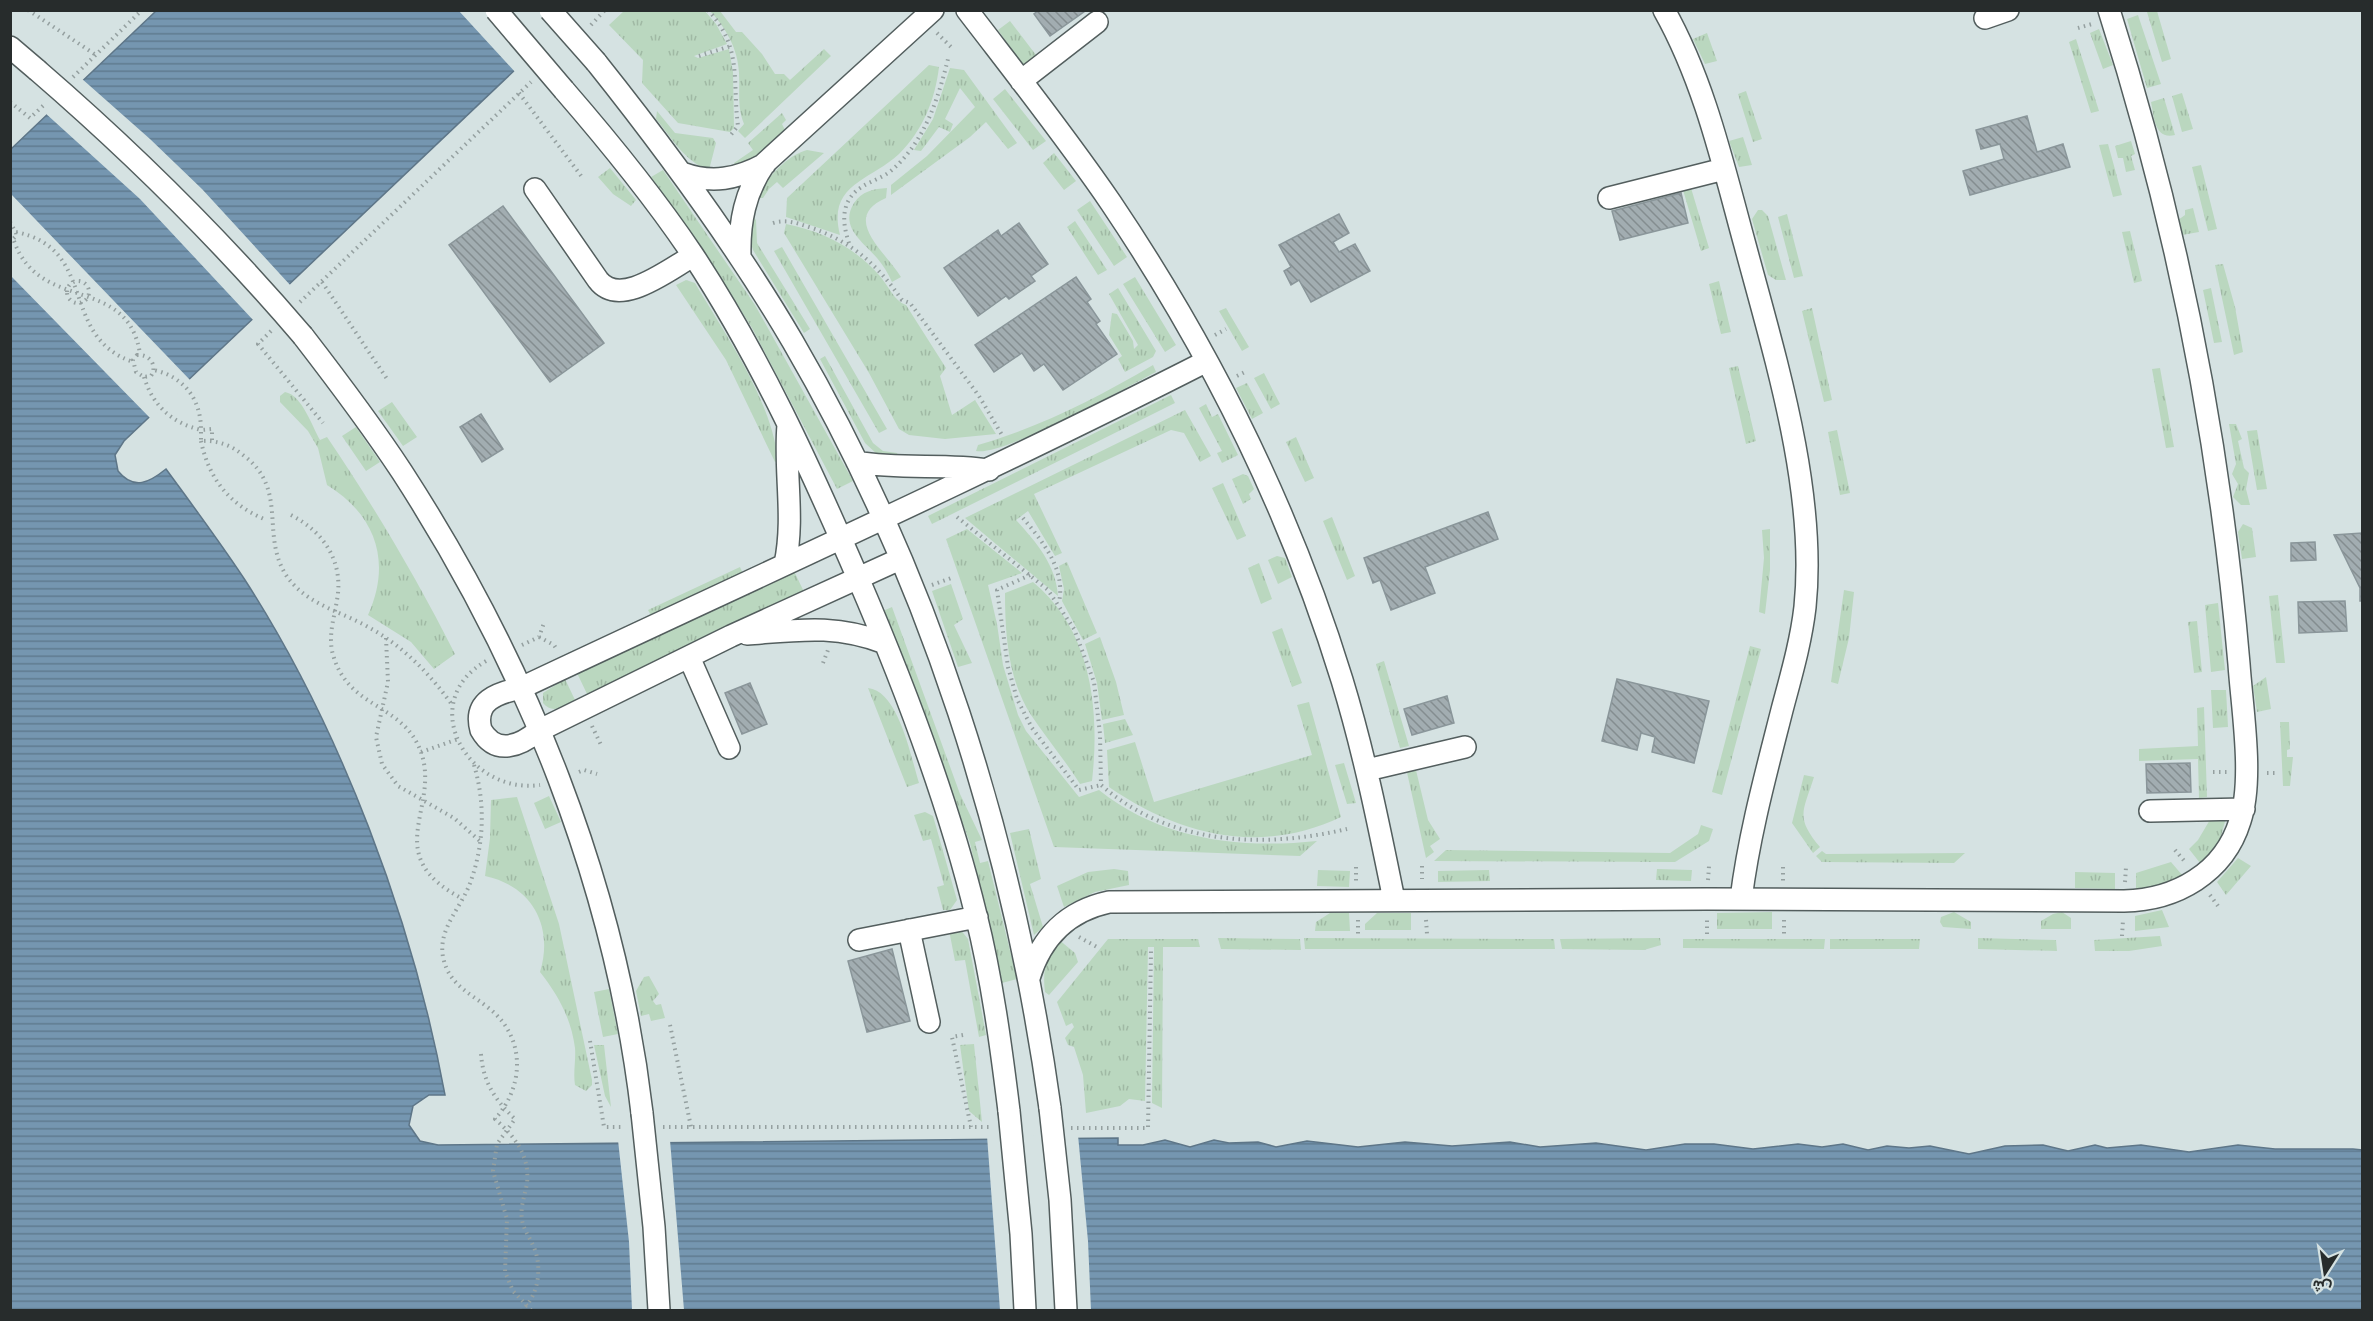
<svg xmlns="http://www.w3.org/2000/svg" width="2373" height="1321" font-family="'Titillium Web',Vazirmatn,sans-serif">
<defs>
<pattern id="grass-tufts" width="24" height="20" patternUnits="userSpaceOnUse" patternTransform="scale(1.5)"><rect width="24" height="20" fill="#bad7bf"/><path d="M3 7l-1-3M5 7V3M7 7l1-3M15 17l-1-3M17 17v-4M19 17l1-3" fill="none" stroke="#a0b9a4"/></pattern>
<pattern id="water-rules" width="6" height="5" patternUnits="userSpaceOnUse" patternTransform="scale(1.5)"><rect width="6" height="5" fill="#7596b0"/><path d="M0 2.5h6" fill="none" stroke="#607b8f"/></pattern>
<pattern id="building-back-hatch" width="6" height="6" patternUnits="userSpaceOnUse" patternTransform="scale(1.5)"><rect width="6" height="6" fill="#a2adb1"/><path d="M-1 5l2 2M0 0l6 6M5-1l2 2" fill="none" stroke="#848d90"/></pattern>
</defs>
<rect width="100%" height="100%" fill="#d5e2e2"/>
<path fill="url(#grass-tufts)" d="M624,11H705L716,24L727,44L694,56L698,58L729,49L733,72L734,128L730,132L678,123L642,83L643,60L609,25Z
M710,11H720L736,32H742L762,54L775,74H784L790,80L824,49L831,56L745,138L738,131L744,124C737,107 740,92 739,73C738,49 726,28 710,11Z
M2157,11L2171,59L2162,62L2147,12Z
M2138,15L2161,84L2147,88L2127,19Z
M1010,21L1036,55L1023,65L998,30Z
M2099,29L2113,65L2103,69L2090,33Z
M1707,33L1717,61L1705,64L1693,39Z
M2076,39L2099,111L2091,113L2069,42Z
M929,65L939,67C935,100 923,130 899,154C870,181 827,184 840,235L786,217L787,198Z
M950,68L964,70L1017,143L1008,149L986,122L970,137L891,195V185L927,156L975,107L960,88L945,119L953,124L950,132L939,127L921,151L914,150L933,119Z
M1005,89L1046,141L1033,150L993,99Z
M1746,91L1762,139L1753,142L1738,94Z
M2182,93L2193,129L2182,132L2172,96Z
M2164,98L2175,135C2154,140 2154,116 2151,102Z
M657,111L675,133L713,138L716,143L709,170C686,163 671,137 656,119Z
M782,113L786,120L782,124L785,130L763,152L737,168L734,163L753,150L748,143Z
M1743,137L1752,165L1739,167L1729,141Z
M2131,141L2135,154L2131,156L2135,170L2126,172L2123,158H2118L2115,146Z
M2108,144L2122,195L2113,197L2099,145Z
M807,150L824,153L783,188L777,182L769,189L763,198H756C765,180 787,155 807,150Z
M1054,153L1076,181L1064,190L1043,163Z
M2201,165L2217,229L2208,231L2192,167Z
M610,168L636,200L631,206L613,194L598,177Z
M663,170L755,305L853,481L837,489L752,328L704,251L651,177Z
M887,188L886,198C840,218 885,251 901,277L892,282C888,273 883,265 877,258C863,242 839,227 854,203C862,191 873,189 887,188Z
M1691,188L1709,248L1701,251L1683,190Z
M1090,201L1127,257L1114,266L1077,210Z
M2193,208L2199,232L2182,235L2178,220L2185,215V210Z
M1758,210H1762L1768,216L1786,280H1776L1768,275L1752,219Z
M1787,214L1803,276L1794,278L1778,217Z
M753,217L756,220L757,243L810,329L804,333L753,250L748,234Z
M1075,221L1107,270L1098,275L1067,227Z
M786,224C822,231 854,247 879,275C888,285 894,301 906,305L946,368L940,376L952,415L975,400L996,434L945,439L909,435L899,429L869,373L784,233Z
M2130,231L2142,281L2134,283L2122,232Z
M782,247L887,429L879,433L774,251Z
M2223,264L2235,307L2243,352L2234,355L2215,265Z
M1135,277L1176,345L1165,352L1123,284Z
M686,280L695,283C726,336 771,399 778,460L775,462L726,360L676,285Z
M1719,281L1731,332L1721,334L1709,284Z
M1118,288L1156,351L1153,357L1125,372L1118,359L1122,356L1109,335L1112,313L1117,314L1133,341L1134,349L1138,345L1109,294Z
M2211,288L2222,342L2214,343L2203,290Z
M1226,308L1249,347L1242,351L1219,311Z
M1812,308L1832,400L1824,402L1802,311Z
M825,356L873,443L883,451L897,453L899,457L878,455L865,443L820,359Z
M1153,365L1156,372C1127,387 1003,457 976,451L978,445C1040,427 1097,398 1153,365Z
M1738,366L1756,441L1746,444L1729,368Z
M2160,368L2174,447L2166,448L2152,369Z
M1264,373L1280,404L1271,409L1254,378Z
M1247,383L1263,413L1252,419L1236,388Z
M285,392C302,395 312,426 320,440L327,437C374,506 417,579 455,654L434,669L411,642L368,615C392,562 376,515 327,485L318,448L308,431L280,402V396Z
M1171,395L1175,403L932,524L928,516Z
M392,402L417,437L403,446L378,411Z
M1206,404L1212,417L1218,414L1238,455L1222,463L1217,453L1222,451L1199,408Z
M1185,410L1211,456L1200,462L1184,433L1171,430L1034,494L1062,553L1055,556L1028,511L1016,520C1037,543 1056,565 1058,596L965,518Z
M2229,424H2236L2242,439L2238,441L2244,468L2249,473L2246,489L2250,505H2241L2233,497L2238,484L2232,474L2236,464Z
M356,427L380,462L366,471L342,436Z
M1837,430L1850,493L1840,495L1828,432Z
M2257,430L2267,489L2257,490L2247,431Z
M1296,437L1314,478L1305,482L1286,442Z
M1243,474L1248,476L1254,489L1249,494L1251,499L1243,504L1232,479Z
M1223,483L1246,536L1237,540L1212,488Z
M1332,517L1355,576L1347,580L1323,521Z
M2243,524L2252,528L2256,557L2242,559L2238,532Z
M967,529L1022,573L988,585L997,624L1003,665L1018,715L1026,731L1079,797L1099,790C1162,840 1239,849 1317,841L1300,856L1054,847L946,539Z
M1770,529V570L1765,614L1759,612L1764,558L1762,530Z
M1277,556L1285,558L1292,577L1278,584L1268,560Z
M1067,562L1097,633L1083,640L1062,601L1064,589L1059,566Z
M1259,563L1272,599L1261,604L1248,568Z
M740,567L744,576L653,619L648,610Z
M794,571L805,594L588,696L577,673Z
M1033,582C1092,631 1100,710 1092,781L1080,784C1065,760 1047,739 1031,715C1008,680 1005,634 1005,593Z
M951,584L963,619L954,625L972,663L958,667L932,591Z
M1844,590L1854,592L1849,638L1838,684L1831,682Z
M2278,595L2285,663H2276L2269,596Z
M2218,603L2225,670L2211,672L2205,605Z
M892,607L960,794L982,840L975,842L980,863L988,861L1017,979L1002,983L970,843L883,611Z
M2197,621L2202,672L2194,673L2188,622Z
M1282,628L1302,683L1292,687L1272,632Z
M1100,637L1116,682L1124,715L1102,720L1097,683L1085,644Z
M1750,646L1761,649L1722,795L1712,792Z
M1384,661L1409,746L1400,748L1376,664Z
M2266,677L2271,709L2257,712L2253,686Z
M565,679L575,700C563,706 553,715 543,703V693Z
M868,688C899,691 911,758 919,783L907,787Z
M2211,690H2226L2228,727L2213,728Z
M1309,702L1341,817C1261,855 1180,836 1109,787L1107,750L1135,742L1154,802L1312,755L1297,705Z
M2204,707L2207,797L2199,798L2198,759L2139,761V749L2198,746L2197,708Z
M1125,719L1133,735L1105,743L1103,724Z
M2280,722H2289L2290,749L2287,750V757H2293L2290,786H2283Z
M1344,763L1356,803L1347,804L1335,765Z
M1415,766L1428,820L1440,839L1430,846L1434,852L1426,858L1406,768Z
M1804,775L1814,777C1803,812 1795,817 1820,847L1813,853L1792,823Z
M549,796L561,822L545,829L534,803Z
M517,797L559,924L592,1080V1085L586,1091L575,1085C573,1073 576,1060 575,1048C571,1018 558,995 540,972C554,926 532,886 485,876L490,838L491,800Z
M925,812L933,816L957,900L950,910H943L937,887L944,885L931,839L923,841L914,815Z
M2211,818H2226L2219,843L2200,863L2189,849L2198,840Z
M1701,825L1713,829L1709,841L1675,862L1434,861L1446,850L1670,853L1698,834Z
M1029,829L1041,879L1030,884L1043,927L1034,935L1010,833Z
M1822,851L1826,854L1965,853L1954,863L1822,862L1816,856Z
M2238,858L2251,866L2226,895L2217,882Z
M2171,862L2183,876L2149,889H2136V873Z
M1114,869L1128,871L1129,885L1095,892L1064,907L1057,886L1088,872Z
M1657,869L1692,870L1691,881L1656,880Z
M1318,870L1350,871L1349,887L1317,886Z
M1489,870L1490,881L1438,882V871Z
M2075,872L2115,873V889L2075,888Z
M2162,910L2169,927L2135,931V916Z
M1772,912V929H1717V913Z
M1954,912L1971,922V929L1943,927L1940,922L1941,917Z
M2062,912L2071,918V929H2041V921L2053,914Z
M1330,913H1349L1350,931H1315L1316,922Z
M1377,913H1411V930H1365V924Z
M960,929L968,939L986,1035L979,1037L965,960L955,961L949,930Z
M2160,936L2162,946L2129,951H2095L2094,940Z
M1218,938L1300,939L1301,950L1221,949Z
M1304,938L1554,939L1555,949H1305Z
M1660,938L1661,945L1644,950L1562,949L1560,939Z
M1978,938L2056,940L2057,951L1978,949Z
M1058,939L1075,953L1078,962L1049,995L1045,992C1042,970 1047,957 1058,939Z
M1108,939H1198L1200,947H1163L1162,1108L1152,1103L1154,947H1148L1145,1101L1129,1099L1120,1106L1086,1113L1083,1075L1074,1047L1068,1045L1065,1038L1074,1027L1072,1023L1066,1026L1057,1002Z
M1683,939H1825L1824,949L1683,948Z
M1830,939H1920L1919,949H1830Z
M649,976L659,994L653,1001L656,1005L661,1004L665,1018L651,1021L649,1014L641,1016L636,991L644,977Z
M609,989L618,1034L603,1037L594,992Z
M974,1044L982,1122L969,1111L960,1045Z
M594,1045H604L611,1107L605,1096Z"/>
<path fill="url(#water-rules)" stroke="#5e7688" stroke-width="1.5" d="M156,11H577L124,441L115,455L118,471C134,491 150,482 166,469C193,506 220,542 245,580C341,729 413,921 445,1095H429L413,1106L409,1125L420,1141L438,1145L1118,1138V1145H1143L1165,1140L1190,1147L1214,1140L1229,1143L1258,1142L1276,1147L1307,1141L1358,1147L1405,1142L1452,1146L1510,1142L1540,1147L1596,1143L1646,1150L1685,1144H1714L1753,1149L1798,1144L1822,1147L1843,1144L1868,1150L1887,1146L1909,1148L1930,1146L1969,1154L2005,1146L2043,1145L2068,1151L2095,1145L2107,1148L2141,1145L2189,1152L2238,1145L2275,1149H2353L2362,1150V1310H11V149Z"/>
<path fill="#d5e2e2" d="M580,10L516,73L459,11Z
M81,78L150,139L202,189L291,286L254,321L140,199L44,112Z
M11,194L191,381L151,419L11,276Z
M1078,1135L1088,1241L1091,1310H1000L987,1136Z
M618,1140H670L684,1310H632L629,1242Z"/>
<path fill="url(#building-back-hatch)" stroke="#8a969a" stroke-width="1.5" d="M1039,10H1085V11L1050,36L1034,14Z
M2027,116L2037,152L2063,144L2070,167L1970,195L1963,171L2004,159L2000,144L1981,149L1976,130Z
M1681,193L1688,223L1620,240L1612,211Z
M503,206L604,343L550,382L449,245Z
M1339,214L1349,233L1333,242L1339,252L1355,244L1370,271L1311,302L1299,280L1291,285L1284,271L1291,267L1279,245Z
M1019,223L1048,264L1031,276L1035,281L1009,299L1006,296L978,316L944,268L998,230L1001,236Z
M1076,277L1091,299L1087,302L1100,321L1096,324L1117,354L1063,390L1044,364L1034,371L1022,353L994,372L975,345Z
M481,414L503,449L482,462L460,427Z
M1488,512L1498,539L1425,567L1435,593L1391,610L1380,580L1373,583L1364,558Z
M2362,533V601H2360V588L2334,535Z
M2315,542L2316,560L2291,561V543Z
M2345,601L2347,631L2299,633L2298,602Z
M1617,679L1709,701L1694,763L1652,752L1655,737L1641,733L1637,750L1602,741Z
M750,683L767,724L742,734L725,693Z
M1447,696L1454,723L1412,735L1404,709Z
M2190,763L2191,792L2147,793L2146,764Z
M892,949L910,1021L867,1032L848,961Z"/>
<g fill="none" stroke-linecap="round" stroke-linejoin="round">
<g stroke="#535e5e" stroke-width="24">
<path id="minor" d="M967,10C1016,74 1066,137 1111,203C1210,350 1290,511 1342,680C1364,752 1379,826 1394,900
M1664,10C1705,83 1723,165 1745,245C1775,357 1817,491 1805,607C1801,642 1791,676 1782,710C1766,773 1749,835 1741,899
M1985,18L2008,10
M10,47L37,70
M596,62C667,151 735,243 793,342C929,575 1013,841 1050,1108
M1021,81L1097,22
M564,90C610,143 654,197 693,255C760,357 810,467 858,578C905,687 948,800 976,915C992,979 1001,1046 1009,1111
M682,173C712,184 737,179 765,164
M535,189L598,280C620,309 669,269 693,256
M1609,198L1724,169
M740,257C739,222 745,192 765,163L933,10
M303,336C337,380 371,425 402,472C527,665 615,883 642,1113
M857,462C901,470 945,463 989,470
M900,559L731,636L538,731C520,746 496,756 481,730C473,701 497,693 521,688C750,580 981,476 1207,361
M785,564C795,517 784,472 788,425
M747,634C799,630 835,624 885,643
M689,657L729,748
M1367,770L1465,747
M2150,811L2244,809
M909,930L929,1022
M859,940L977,917
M1029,978C1041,938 1067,911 1109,902L1707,899L2124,901C2176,900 2224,873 2240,821C2254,779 2242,709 2239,664C2220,442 2177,223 2109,10"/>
</g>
<path stroke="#95a0a0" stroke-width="4" stroke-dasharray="1.5 4.5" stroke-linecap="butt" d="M28,10L96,55
M708,10C743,48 732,81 738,126L729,137
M591,25L605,10
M2078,28L2092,24
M937,33L951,47
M699,56L731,46
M73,77L142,10
M519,93L582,177
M10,102L30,118L46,103
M10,222L17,235L10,242
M773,223C786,219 797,223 809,227C851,241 877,264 902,300L910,303L979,396L1002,435
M16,232C99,249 58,336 133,362
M14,241C40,314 128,274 140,354
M849,243C844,228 841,212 850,198C860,183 879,181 892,170C925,141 938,99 948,59
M67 292a11 11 0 1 1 22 0a11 11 0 1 1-22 0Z
M322,282L387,379
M300,302L531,82
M271,331L258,344L323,423
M1215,335L1226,329
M137,355C149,354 158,365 151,376L144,377L136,372L133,360Z
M1237,376L1247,371
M144,377C153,406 172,423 201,430C201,399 184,377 154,370
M212,440V429L201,430V441C217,440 231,445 243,455C289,489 260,534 286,575C306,605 341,611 370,628C404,647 430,674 453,706
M201,441C209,479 229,504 264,519
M291,515C324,532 344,562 337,600C334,619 327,638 334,658C351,710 403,703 421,752C441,809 378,855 463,899
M957,517L1048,590L1074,629L1094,682L1100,734L1101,785C1170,845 1262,849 1347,829
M1023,518C1042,541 1066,569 1059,602
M1030,575L997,590L1008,667L1017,699L1032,728L1079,790L1101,785
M932,585L954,577
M539,637L554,645L557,650
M386,638L388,682L376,737L382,764L398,786L454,818L480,841
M522,645L539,637L544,623
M486,661C415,702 467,795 540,785
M823,663L828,650
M592,726L602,747
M421,752L458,739
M474,765C486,805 484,847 469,886C459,910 438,930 443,957C449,986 471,993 491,1010C526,1039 524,1087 495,1119C514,1136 530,1155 527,1183C525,1196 520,1206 522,1220C524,1231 531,1239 535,1250C542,1270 538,1296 522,1310
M579,772L584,770L597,774
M2213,772H2227
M2267,773H2278
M2175,850L2186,863
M1422,866V879
M1356,867V881
M1783,867V881
M1708,880L1709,866
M2125,882L2126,867
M2210,895L2218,906
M1358,920V934
M1426,920L1427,934
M1784,920V934
M1707,934V919
M2122,936L2123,920
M1079,937L1097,947
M670,1025L691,1127
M963,1035L952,1037L971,1127
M590,1041L604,1127H622
M481,1054C483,1082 495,1100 515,1119L497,1144L493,1171L507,1219L505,1272L513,1291L531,1310
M663,1127H991
M1071,1128H1148L1151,951"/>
<use href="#minor" stroke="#fff" stroke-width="21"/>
<g stroke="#535e5e" stroke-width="24" stroke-linecap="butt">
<path id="minor-bridge" d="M496,10L564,90
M550,10L596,62
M37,70C132,152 221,240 303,336
M1050,1108L1060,1200L1066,1310
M1009,1111L1021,1234L1025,1310
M642,1113L654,1227L659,1310"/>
</g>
<use href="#minor-bridge" stroke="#fff" stroke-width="21"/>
</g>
<rect width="2373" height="1321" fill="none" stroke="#272c2c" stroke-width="24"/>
<g transform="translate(2325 1273) rotate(192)" stroke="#d5e2e2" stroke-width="4.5" paint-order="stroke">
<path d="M0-4.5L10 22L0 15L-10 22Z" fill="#272c2c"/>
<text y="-9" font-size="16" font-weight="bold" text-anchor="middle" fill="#272c2c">ش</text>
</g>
</svg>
